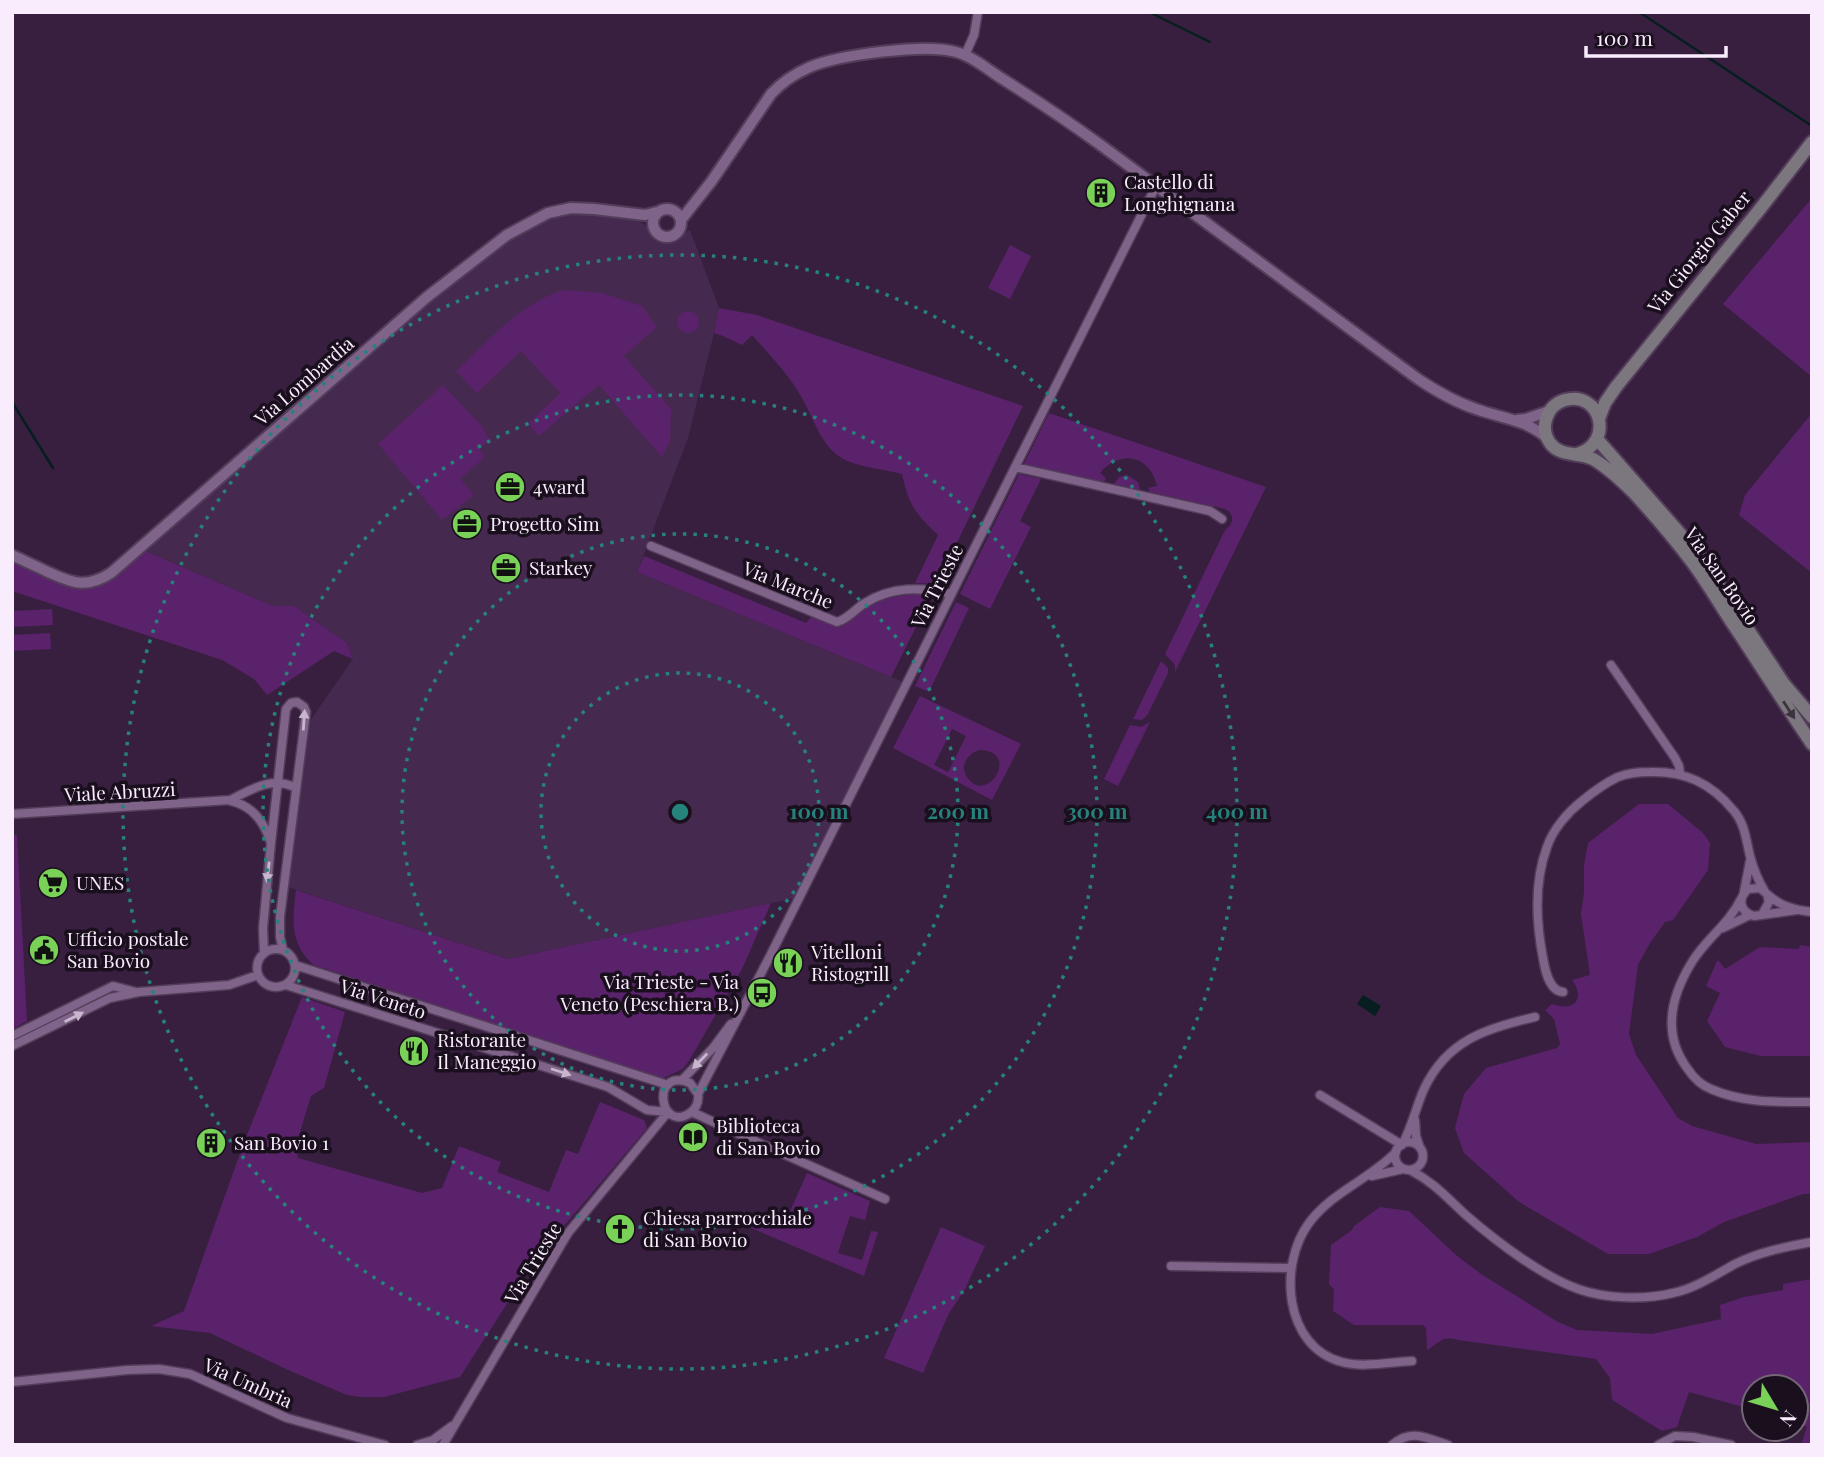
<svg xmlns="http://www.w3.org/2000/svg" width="1824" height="1457" font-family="'Playfair Display',serif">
<rect width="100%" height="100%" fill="#381f40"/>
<path fill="#46294f" d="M569,212L634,218L650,228L655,234L662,238L673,239L690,230L719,308L714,333L688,438L637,572L903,682L795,898L508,959L288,887L307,728L312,718L353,659L347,643L294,606H273L143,550L429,299L510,236L548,217Z"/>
<path fill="#5a226a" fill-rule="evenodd" d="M1812,198V375L1811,376L1723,304Z
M1010,245L1031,256L1010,299L988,288Z
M563,290L602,293L642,306L657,327L624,356L671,409L670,441L662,457L599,385L539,436L528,424L560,393L521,351L477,393L456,371C488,342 520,303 563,290Z
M719,308L757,315L1023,406L937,584L915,583L938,535C915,513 909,506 902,474C884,469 855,467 840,457C821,445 813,417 802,398C789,375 770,355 752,335L742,345L723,336L714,333Z
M677 322a11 11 0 1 1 22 0a11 11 0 1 1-22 0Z
M443,385L481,425L490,440L480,449L484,458L460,479L474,495L442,520L378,444Z
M1049,413L1266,487L1175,672V665L1165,654L1225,530C1234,524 1235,514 1225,509L1150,492L1148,488L1157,486C1150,455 1120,449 1100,473L1106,478L1104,482L1024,464Z
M1812,413V573L1739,515L1745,495Z
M1019,474L1041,479L1020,521L1031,527L990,609L960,594Z
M1127,475L1138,482L1140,490L1114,484L1119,477Z
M143,550L273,606H294L347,643L353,659L334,651L267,695L254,679L222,660L12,591V561L70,587C103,594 120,570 143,550Z
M644,556L806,623L811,617L838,627C848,624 853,617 861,611C883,596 907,593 932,595L891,677L637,572Z
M956,602L969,608L929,692L915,686Z
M52,609L53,625L12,627V611Z
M50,633L51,649L12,651V635Z
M1161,661L1168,668V673L1148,714L1142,720L1133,719Z
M920,696L1021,744L992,800L893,748ZM952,729L966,736L948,772L934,765ZM979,750C1022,750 987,807 967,777C959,765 968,754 979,750Z
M1150,722L1118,786L1104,779L1130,725L1141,727Z
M1639,804H1668L1703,833L1710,843L1708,870L1673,920L1665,922L1650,943L1638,965L1629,1034L1636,1055L1678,1118L1692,1126L1756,1144L1812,1142V1194H1803L1724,1222L1697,1237L1649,1254H1608L1519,1202L1464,1153L1455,1128L1464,1094L1486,1068L1557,1048L1560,1044L1554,1019L1545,1010L1552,1004C1574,1012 1586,999 1572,980L1590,975L1581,914L1584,892V865L1588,843Z
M12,835H17L27,1021L12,1029Z
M296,890L508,959L771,903L742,969L689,1061L683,1069L661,1079L314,965C290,945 292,920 296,890Z
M1800,945L1812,947V1056H1761L1725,1047L1707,1021L1720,993L1706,986L1717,961H1719L1725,969L1760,947L1799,949Z
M302,997L345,1012L324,1088L311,1096L296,1145L298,1158L422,1193L442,1188L459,1146L501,1162L497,1172L549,1192L566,1150L578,1154L600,1102L644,1120L647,1128L559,1232L543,1235L519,1285L460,1377L384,1397H360L347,1395L288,1370L210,1333L151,1326L184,1311L243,1145Z
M807,1173L870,1201L865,1220L850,1216L838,1253L862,1260L871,1231L878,1232L864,1276L739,1223L744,1211L783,1227Z
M1380,1207L1409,1211L1456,1255L1481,1274L1558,1322L1577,1330L1652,1334L1721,1319L1720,1305L1744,1297L1783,1290V1284L1812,1279V1445H1801L1807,1427L1796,1422V1387H1754V1410L1689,1392L1677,1427L1662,1431L1612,1400L1610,1378L1596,1359L1458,1340C1442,1335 1439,1343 1427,1350L1426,1328L1423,1325H1354L1333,1311L1334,1289L1329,1284L1331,1245L1352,1230L1354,1226Z
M941,1227L985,1246L965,1289L948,1315L923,1373L884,1358Z"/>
<path fill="#061e1f" d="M1363,995L1381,1006L1375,1016L1357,1004Z"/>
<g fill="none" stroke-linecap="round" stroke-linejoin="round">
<path stroke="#061e1f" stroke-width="2.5" d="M1149,12L1210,42
M1639,12L1812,126
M12,402L53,468"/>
<g stroke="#533e5a" stroke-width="11">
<path id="minor" d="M965,55L974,35L978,12
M1015,467L1210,511L1222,519
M651,546L837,622C848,619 855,609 865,603C892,586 921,587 951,594
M1611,665L1675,758L1679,766L1680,774
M231,801C253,806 264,822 271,843L263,928L264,953
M12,814L230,800C251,790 272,775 296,788
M271,843L286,709L291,703L297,702L304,707L306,712L280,917V937L283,950
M1744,892L1750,861
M1767,894C1780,906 1794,910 1812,912
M1741,899C1729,924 1706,939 1692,962C1671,996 1662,1034 1687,1068C1693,1077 1700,1085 1711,1089C1742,1103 1778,1102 1812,1102
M1763,913L1769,902L1767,894L1760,888L1748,889C1737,899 1740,912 1754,916L1797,910
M1723,928L1750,915
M257 968a19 19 0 1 1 38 0a19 19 0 1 1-38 0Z
M295,965L668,1085
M286,985L608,1087L647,1110L668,1112
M1563,992C1549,991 1545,970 1543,958C1536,922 1534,882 1547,847C1553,829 1568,812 1582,801C1593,792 1605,783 1618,777C1628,773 1639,772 1650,772C1685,771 1711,783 1734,811C1745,824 1746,840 1750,856C1753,867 1758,880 1764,890
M12,1036L113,986L136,992
M12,1046L110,998L139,992L229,985L258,975
M682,1080L713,1048L731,1024
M698,1094L690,1083C650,1066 659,1134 690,1113C697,1108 699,1102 698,1094L769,958L1156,186
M1320,1095L1402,1145C1412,1127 1416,1107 1424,1089C1447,1040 1487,1028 1535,1017
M692,1112L761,1144L885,1199
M1415,1120L1416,1136L1420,1148
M1395 1156a14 14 0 1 1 28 0a14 14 0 1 1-28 0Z
M1396,1152C1370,1179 1332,1192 1309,1223C1278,1265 1284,1347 1342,1362C1362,1368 1391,1362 1412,1361
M1410,1170C1435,1183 1447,1198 1467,1216C1497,1242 1542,1276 1578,1289C1606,1299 1645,1300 1673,1293C1696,1288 1715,1275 1735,1264C1759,1252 1785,1247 1812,1242
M1372,1176L1403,1169
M1171,1266L1291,1268
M12,1382L127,1370L159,1369L190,1374L287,1418L385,1445
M417,1445L433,1440L452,1426
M443,1445L568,1233L668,1112
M1392,1445C1411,1428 1427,1438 1448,1445
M1658,1445L1675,1436L1693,1437L1731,1445"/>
</g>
<g stroke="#533e5a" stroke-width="14">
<path id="tertiary" d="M653 223a14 14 0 1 1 28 0a14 14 0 1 1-28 0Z
M681,220L711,182L771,94C782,82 794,74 810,67C839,55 925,43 956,52C972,56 987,69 1001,78C1036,100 1069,122 1102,146C1208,223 1313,301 1418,379C1436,391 1455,402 1476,409C1501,418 1527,420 1547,438
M1517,420L1526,419L1549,411
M12,555C24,561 36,566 48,572C72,583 86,589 111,573L427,297L507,235L548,213L571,208L594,209L645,215L657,212"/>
</g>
<g stroke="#533e5a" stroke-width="16">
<path id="secondary" d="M1599,419L1605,403L1616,387L1760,209L1812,142
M1597,439L1698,554L1784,684L1812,717
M1577,454C1615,443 1601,390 1565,400C1547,405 1539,427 1550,443C1560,457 1578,452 1593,459C1608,468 1622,481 1634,493C1654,515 1674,538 1692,562C1709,585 1723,610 1739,633C1763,670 1787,707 1812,744"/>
</g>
<use href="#minor" stroke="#7f6388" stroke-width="8"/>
<use href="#tertiary" stroke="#7f6388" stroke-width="10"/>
<use href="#secondary" stroke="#7c767e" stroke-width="12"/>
</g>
<defs><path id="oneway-solid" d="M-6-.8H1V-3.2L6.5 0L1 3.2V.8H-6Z" transform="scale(1.75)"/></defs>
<use fill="#3c333f" href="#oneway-solid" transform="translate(1789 710) rotate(57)"/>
<g fill="#c8b5ce">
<use href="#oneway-solid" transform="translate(304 720) rotate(-86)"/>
<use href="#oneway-solid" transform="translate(268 872) rotate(97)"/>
<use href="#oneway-solid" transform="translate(74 1017) rotate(-27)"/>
<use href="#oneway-solid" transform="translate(700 1061) rotate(134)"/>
<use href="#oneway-solid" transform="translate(561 1072) rotate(18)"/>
</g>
<g fill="none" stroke="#26827c" stroke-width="3.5" stroke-dasharray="3.5 7">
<circle cx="680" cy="812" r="139"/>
<circle cx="680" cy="812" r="278"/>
<circle cx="680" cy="812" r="417"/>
<circle cx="680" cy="812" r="557"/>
</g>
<defs>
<g id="building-disc" transform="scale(1.575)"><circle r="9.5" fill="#79d158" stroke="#1a0f1d"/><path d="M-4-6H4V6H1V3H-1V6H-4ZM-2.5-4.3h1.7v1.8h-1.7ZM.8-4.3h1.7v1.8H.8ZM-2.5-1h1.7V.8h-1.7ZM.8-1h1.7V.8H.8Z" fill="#111"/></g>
<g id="office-disc" transform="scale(1.575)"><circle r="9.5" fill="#79d158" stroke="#1a0f1d"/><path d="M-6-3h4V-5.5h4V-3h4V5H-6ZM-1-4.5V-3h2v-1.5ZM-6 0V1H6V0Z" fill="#111"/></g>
<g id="supermarket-disc" transform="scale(1.575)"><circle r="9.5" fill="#79d158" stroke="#1a0f1d"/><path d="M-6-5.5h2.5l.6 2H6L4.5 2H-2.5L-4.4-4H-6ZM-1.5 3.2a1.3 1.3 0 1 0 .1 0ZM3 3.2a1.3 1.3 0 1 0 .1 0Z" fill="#111"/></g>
<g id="civic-disc" transform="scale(1.575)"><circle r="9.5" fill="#79d158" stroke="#1a0f1d"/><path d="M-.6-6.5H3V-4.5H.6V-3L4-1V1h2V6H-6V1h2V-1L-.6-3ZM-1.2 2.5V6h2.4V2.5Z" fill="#111"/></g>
<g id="restaurant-disc" transform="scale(1.575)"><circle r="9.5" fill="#79d158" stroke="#1a0f1d"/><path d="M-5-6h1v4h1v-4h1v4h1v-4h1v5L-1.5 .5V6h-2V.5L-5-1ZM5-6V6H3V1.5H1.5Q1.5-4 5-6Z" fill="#111"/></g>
<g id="bus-disc" transform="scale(1.575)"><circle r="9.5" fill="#79d158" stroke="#1a0f1d"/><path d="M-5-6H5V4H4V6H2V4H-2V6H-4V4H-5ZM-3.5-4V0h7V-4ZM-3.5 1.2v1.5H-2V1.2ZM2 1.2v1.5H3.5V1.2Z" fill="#111"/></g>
<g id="library-disc" transform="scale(1.575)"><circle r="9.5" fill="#79d158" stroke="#1a0f1d"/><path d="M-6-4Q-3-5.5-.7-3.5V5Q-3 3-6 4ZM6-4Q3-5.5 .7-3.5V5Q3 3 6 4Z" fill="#111"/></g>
<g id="church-disc" transform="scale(1.575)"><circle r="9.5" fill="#79d158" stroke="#1a0f1d"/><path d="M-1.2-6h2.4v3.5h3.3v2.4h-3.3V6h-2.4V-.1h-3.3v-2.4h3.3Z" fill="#111"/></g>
</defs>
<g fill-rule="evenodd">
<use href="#building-disc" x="1101" y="193"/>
<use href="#office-disc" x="510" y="487"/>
<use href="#office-disc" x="467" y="524"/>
<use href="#office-disc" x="506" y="568"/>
<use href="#supermarket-disc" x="53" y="883"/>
<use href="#civic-disc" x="44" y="950"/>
<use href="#restaurant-disc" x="788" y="963"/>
<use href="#bus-disc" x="762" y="993"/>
<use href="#restaurant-disc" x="414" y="1051"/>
<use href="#library-disc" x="693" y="1137"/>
<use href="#building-disc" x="211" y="1143"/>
<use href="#church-disc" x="620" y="1229"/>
</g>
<g text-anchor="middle" stroke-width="7" stroke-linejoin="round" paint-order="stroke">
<g font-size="19" fill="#f9ecfd" stroke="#1a0f1d" text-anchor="start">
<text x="1124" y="189">Castello di<tspan x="1124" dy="22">Longhignana</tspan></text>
<text x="533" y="494">4ward</text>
<text x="490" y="531">Progetto Sim</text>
<text x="529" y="575">Starkey</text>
<text x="76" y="890">UNES</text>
<text x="67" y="946">Ufficio postale<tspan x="67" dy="22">San Bovio</tspan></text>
<text x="811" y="959">Vitelloni<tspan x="811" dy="22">Ristogrill</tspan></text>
<text x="739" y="989" text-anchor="end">Via Trieste - Via<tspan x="739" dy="22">Veneto (Peschiera B.)</tspan></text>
<text x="437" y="1047">Ristorante<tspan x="437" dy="22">Il Maneggio</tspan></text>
<text x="716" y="1133">Biblioteca<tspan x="716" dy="22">di San Bovio</tspan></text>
<text x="234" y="1150">San Bovio 1</text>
<text x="643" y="1225">Chiesa parrocchiale<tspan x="643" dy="22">di San Bovio</tspan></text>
</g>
<g font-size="19" fill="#f9ecfd" stroke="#1a0f1d">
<text transform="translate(1699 252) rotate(-51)" y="7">Via Giorgio Gaber</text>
<text transform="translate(304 381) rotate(-41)" y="7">Via Lombardia</text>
<text transform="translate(1722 576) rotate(55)" y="7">Via San Bovio</text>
<text transform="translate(788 585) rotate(22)" y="7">Via Marche</text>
<text transform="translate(937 586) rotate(-63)" y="7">Via Trieste</text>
<text transform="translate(120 792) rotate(-3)" y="7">Viale Abruzzi</text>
<text transform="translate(383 999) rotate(18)" y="7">Via Veneto</text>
<text transform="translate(533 1263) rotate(-59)" y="7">Via Trieste</text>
<text transform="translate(248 1383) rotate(24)" y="7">Via Umbria</text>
</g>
</g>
<circle cx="680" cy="812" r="10" fill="#26827c" stroke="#1a0f1d" stroke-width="3.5"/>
<g font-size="21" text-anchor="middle" font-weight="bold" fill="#26827c" stroke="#1a0f1d" stroke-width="7" stroke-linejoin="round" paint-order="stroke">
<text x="819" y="819">100 m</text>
<text x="958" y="819">200 m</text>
<text x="1097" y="819">300 m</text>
<text x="1237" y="819">400 m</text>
</g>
<rect width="1824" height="1457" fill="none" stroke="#f9ecfd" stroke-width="28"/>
<g transform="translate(1775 1408) rotate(128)"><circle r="33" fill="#1a0f1d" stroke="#736777" stroke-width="2"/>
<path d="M0-5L12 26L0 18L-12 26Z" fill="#79d158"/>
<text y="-10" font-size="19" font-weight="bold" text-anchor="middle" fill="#f9ecfd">N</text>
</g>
<path d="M1586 46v10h140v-10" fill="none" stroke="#f9ecfd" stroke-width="3.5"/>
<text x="1596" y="46" font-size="21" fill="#f9ecfd" stroke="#1a0f1d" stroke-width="5" paint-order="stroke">100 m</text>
</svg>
